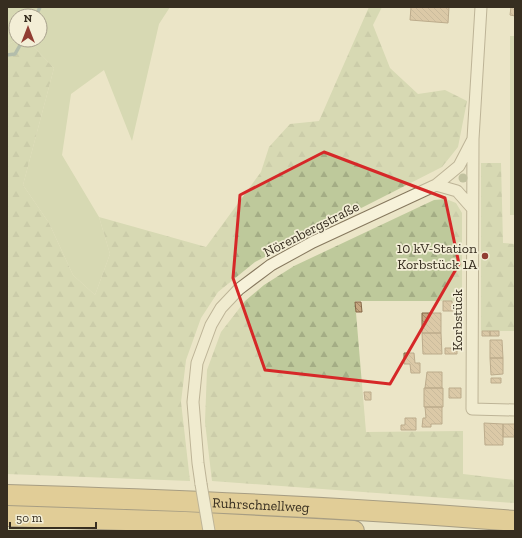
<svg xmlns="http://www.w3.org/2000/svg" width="522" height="538" font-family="'Zilla Slab',serif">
<defs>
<pattern id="forest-firs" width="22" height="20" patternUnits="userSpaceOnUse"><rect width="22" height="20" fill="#bec99b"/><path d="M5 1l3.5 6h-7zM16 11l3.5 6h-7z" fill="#a4ad85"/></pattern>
<pattern id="building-back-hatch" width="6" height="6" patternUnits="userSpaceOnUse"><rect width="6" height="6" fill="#c7a680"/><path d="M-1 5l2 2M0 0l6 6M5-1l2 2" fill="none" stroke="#a28868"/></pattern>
</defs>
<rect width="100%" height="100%" fill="#ebe5c7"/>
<path fill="#bec99b" d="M7,7H170L159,24L132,141L104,70L71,94L62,155L99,217L110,254L95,295L73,275L49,223L23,185L54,68L27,40H40V16H16V40L7,45Z
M510,36H515V215H510Z"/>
<path fill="url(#forest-firs)" d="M369,7H382L373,25L390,68L418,94L445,90L467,101L458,147L442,167L255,262L218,292L201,318L186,360L181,402L190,481L7,474V45L16,40H27L54,68L23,185L49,223L73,275L95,295L110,254L99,217L206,247L261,172L269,147L290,124L319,121Z
M481,163H501L503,243L515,244V331H481Z
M446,199L456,203L462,213V301H355L366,432L463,431V474L515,480V503L212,481L205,422L207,370L221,332L245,301L264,285L294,266L434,200Z
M7,528L83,531H7Z"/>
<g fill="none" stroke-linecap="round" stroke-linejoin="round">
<path stroke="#6f8d8a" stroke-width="3.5" d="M36,16L40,7
M7,55L15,54L23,40"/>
</g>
<path fill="url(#building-back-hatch)" stroke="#836545" d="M411,7H449L448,23L410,20Z
M511,7H515V16L510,15Z
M483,253H487V259H483Z
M443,301H452L453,311H443Z
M355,302H361L362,312H356Z
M422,313H441V333H422Z
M482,331H490V336H482Z
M490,331H499V336H490Z
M422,333H441L442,354H423Z
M490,340H502L503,358H490Z
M445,348H457V354H445Z
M404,353H414L415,363H420V373H411L410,364H404Z
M490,358H503V374L491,375Z
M427,372H442V388H425Z
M491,378H501V383H491Z
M424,388H443V407H424Z
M449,388H461V398H449Z
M364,392H371V400H365Z
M425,407H442V424H431V427H422L423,418H426Z
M405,418H416V430H401V425H405Z
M484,423L503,424V445H485Z
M503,424H515V437H503Z"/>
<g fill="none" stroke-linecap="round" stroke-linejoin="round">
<g stroke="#86785e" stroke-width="13">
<path id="minor" d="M481,7L473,139L472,409L515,410
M436,185L457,191L472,208
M201,484L198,463L193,402L197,363L211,325L221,308L239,289L271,265L313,242L436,185L459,166L473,139"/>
</g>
<g stroke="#544631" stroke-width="22">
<g id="motorway">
<path id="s1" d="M7,495C176,500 346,507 515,521"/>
<path d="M7,516L185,522L354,531"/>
</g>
</g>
<use href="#minor" stroke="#f7f2da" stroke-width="11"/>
<use href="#motorway" stroke="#d4af5e" stroke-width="20"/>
<g stroke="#86785e" stroke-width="13" stroke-linecap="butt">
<path id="minor-bridge" d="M201,484L209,531"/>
</g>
<use href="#minor-bridge" stroke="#f7f2da" stroke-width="11"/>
</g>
<circle fill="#8e9470" cx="463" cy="178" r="4.5"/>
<path d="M0 0H522V538H0ZM324,152L445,198L459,264L390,384L265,370L233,278L240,195Z" fill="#ebe5c7" fill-opacity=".55" fill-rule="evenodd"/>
<path fill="none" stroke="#d62828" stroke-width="3" stroke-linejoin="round" d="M324,152L445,198L459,264L390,384L265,370L233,278L240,195Z"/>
<circle fill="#913d32" stroke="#f3eed6" stroke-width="1.5" cx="485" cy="256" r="4"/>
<g text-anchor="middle" stroke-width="3.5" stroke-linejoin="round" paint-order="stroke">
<g font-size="14" fill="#372e20" stroke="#f3eed6">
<text transform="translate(311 229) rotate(-27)" y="5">Nörenbergstraße</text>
<text transform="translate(457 320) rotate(-90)" y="5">Korbstück</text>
<text dy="5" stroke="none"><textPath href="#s1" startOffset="254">Ruhrschnellweg</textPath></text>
</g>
<g font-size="14" fill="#372e20" stroke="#f3eed6" text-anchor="end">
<text x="477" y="253">10 kV-Station<tspan x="477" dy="16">Korbstück 1A</tspan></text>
</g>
</g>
<rect width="522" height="538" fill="none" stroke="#372e20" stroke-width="16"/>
<g transform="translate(28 28)"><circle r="19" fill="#f3eed6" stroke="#a8a18d"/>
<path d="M0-3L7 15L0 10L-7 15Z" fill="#913d32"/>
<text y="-6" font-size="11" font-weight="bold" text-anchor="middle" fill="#372e20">N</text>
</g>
<path d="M10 522v6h86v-6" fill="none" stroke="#372e20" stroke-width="2"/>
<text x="16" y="522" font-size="12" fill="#372e20" stroke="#f3eed6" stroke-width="3" paint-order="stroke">50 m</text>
</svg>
